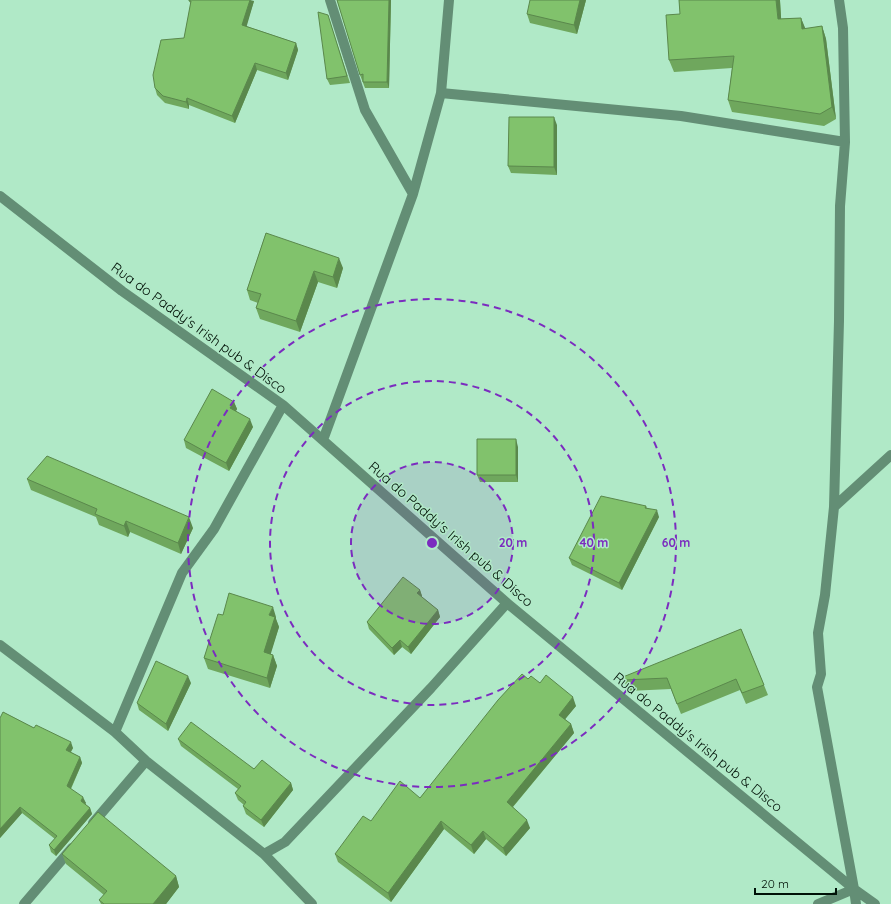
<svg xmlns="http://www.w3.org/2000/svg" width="891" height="904" font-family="Quicksand,sans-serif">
<rect width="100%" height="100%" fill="#b0e9c7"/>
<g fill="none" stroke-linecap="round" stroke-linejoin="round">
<path stroke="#638e75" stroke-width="10" d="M330,0L365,110L413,194
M839,0L843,28L845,142L840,206L839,321L834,507L825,595L818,633L821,674L817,687L854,889L856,904
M441,93L681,116L845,142
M0,196L122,291L283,405L507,603L854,889L875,904
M323,440L413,194L441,93L449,0
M834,507L891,455
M0,645L115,732L146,761L264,854L285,842L431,688L507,603
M115,732L182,573L214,529L283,405
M93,823L146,761
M264,854L312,904
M24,904L72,848
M818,904L854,889"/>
</g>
<path fill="#6fa75d" d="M337,0H391L389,88H365L360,75Z
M586,0L577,34L530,23L527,14Z
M679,0H780L781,19L801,18L805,29L822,26L826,39L836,119L824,126L732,112L728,100L732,68L674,72L669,60L680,14Z
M189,1H254L246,26L296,43L298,50L288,80L257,70L235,123L189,105V109L165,103L157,95L155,88L184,38L191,4Z
M330,22L350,83L330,85L327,79Z
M557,125V175L511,173L508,166Z
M266,233L343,268L337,288L318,282L300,332L260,319L256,308L258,303L250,300L247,290Z
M234,402L237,409L236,411L253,427L229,471L186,448L184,440Z
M518,447V482H480L477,475Z
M27,479L193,528L181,554L130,532L128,537L99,525L96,517L31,490Z
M646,506L647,508L659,517L622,590L572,565L569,558Z
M420,590L422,596V597L438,610L440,617L411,654L402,647L394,655L369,629L367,622Z
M223,615L276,617V619L279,627L270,654L273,655L277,666L270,688L208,669L204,658Z
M741,629L768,695L746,704L740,690L681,714L671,689L628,691L624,680Z
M528,679L540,683L576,706L565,719L571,724L574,733L513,807L530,828L506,856L486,839L474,854L444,829L391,902L338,862L335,854L371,821L420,798Z
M191,683L168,731L139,710L137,703Z
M3,712L73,748L71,752L80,757L82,763L71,789L86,803L85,804L90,808L92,814L56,856L51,852L49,845L55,839L22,813L0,838Z
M178,739L291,783L293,790L264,827L246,814L243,806L244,805L238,800L235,793L238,789L181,746Z
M62,854L176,876L179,887L166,904H101L99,900L104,895L66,864Z"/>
<path fill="#5a884c" d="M250,0L254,1L245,32L242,25Z
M389,0H391L389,88L387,82Z
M580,0H586L577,34L574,25Z
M776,0H780V1L782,32L778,19Z
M801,18L806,30L802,29Z
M822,26L826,39L836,119L832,107Z
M296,43L298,50L288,80L286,73Z
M255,63L257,70L235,123L232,116Z
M187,98L189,105V109L186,102Z
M554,117L557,125V175L554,167Z
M339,258L343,268L337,288L333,277Z
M314,271L318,282L300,332L296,321Z
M234,402L237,409L233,416L230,408Z
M250,419L253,427L229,471L226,463Z
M516,439L518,447V482L516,475Z
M657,510L659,517L622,590L619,583Z
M189,517L193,528L181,554L178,543Z
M126,521L130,532L128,537L124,526Z
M420,590L422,596L420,600L417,593Z
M273,607L276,617V619L279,627L268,663L264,652L269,615Z
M438,610L440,617L411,654L408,647Z
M400,640L402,647L394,655L392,648Z
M273,655L277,666L270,688L267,678Z
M188,676L191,683L168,731L166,724Z
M573,697L576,706L562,723L559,715Z
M571,724L574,733L510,810L507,802Z
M71,742L73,748L68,756L66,750Z
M80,757L82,763L69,792L67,786Z
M291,783L293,790L264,827L261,820Z
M83,797L86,803L83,807L81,801Z
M20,807L22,813L0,838V829Z
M90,808L92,814L56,856L54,850Z
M527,820L530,828L506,856L503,848Z
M441,821L444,829L391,902L388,893Z
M483,831L486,839L474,854L471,845Z
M176,876L179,887L166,904H153Z"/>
<path fill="#81c26c" stroke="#5a884c" d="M189,0H250L242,25L296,43L286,73L255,63L232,116L187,98L186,102L163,96L155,88L153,75L161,40L184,38L191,1H189Z
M337,0H389L387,82H363V74L360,75Z
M530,0H580L574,25L527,14Z
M679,0H776L778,19L801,18L802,29L822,26L832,107L820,114L728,100L734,56L669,60L666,15L680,14Z
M318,12L328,15L347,76L327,79Z
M509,117H554V167L508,166Z
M266,233L339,258L333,277L314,271L296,321L256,308L261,294L247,290Z
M212,389L234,402L230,408L250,419L226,463L184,440Z
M477,439H516V475H477Z
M47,456L189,517L178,543L126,521L124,526L95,514L97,509L27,479Z
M601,496L646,506L645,508L657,510L619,583L569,558Z
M403,577L420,590L417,593L438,610L408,647L400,640L392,648L367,622Z
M229,593L273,607L269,615L275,617L264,652L273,655L267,678L204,658L218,614L223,615Z
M741,629L764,685L742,693L736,679L677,704L667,678L624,680L623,677Z
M156,661L188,676L166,724L137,703Z
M522,674L528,679L531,676L540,683L546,675L573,697L559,715L571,724L507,802L527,820L503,848L483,831L471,845L441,821L388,893L335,854L363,816L371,821L400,781L420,798L498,700Z
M3,712L34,728L36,725L71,742L66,750L80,757L67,786L83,797L81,801L90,808L54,850L49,845L57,836L20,807L0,829V718Z
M191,722L254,769L262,760L291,783L261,820L243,806L246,802L235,793L241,786L178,739Z
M98,812L176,876L153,904H104L99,900L107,891L62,854Z"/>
<circle cx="432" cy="543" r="81" fill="#7b2cbf" fill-opacity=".12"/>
<g fill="none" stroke="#7b2cbf" stroke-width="2" stroke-dasharray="7 5">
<circle cx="432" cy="543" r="81"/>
<circle cx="432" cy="543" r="162"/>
<circle cx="432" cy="543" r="244"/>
</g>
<g text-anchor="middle" stroke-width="3" stroke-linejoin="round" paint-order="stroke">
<g font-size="14" fill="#001107" stroke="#b0e9c7">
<text transform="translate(199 328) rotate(36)" y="5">Rua do Paddy's Irish pub &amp; Disco</text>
<text transform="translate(451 534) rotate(41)" y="5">Rua do Paddy's Irish pub &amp; Disco</text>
<text transform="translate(698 742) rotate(39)" y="5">Rua do Paddy's Irish pub &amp; Disco</text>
</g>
</g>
<circle cx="432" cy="543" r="6" fill="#7b2cbf" stroke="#b0e9c7" stroke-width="2"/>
<g font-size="12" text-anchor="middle" font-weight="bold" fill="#7b2cbf" stroke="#b0e9c7" stroke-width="3" stroke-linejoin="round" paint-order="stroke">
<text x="513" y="547">20 m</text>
<text x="594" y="547">40 m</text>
<text x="676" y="547">60 m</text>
</g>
<path d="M755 888v6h81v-6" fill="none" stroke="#001107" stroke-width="2"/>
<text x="761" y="888" font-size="12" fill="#001107" stroke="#b0e9c7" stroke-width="3" paint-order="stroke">20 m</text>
</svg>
